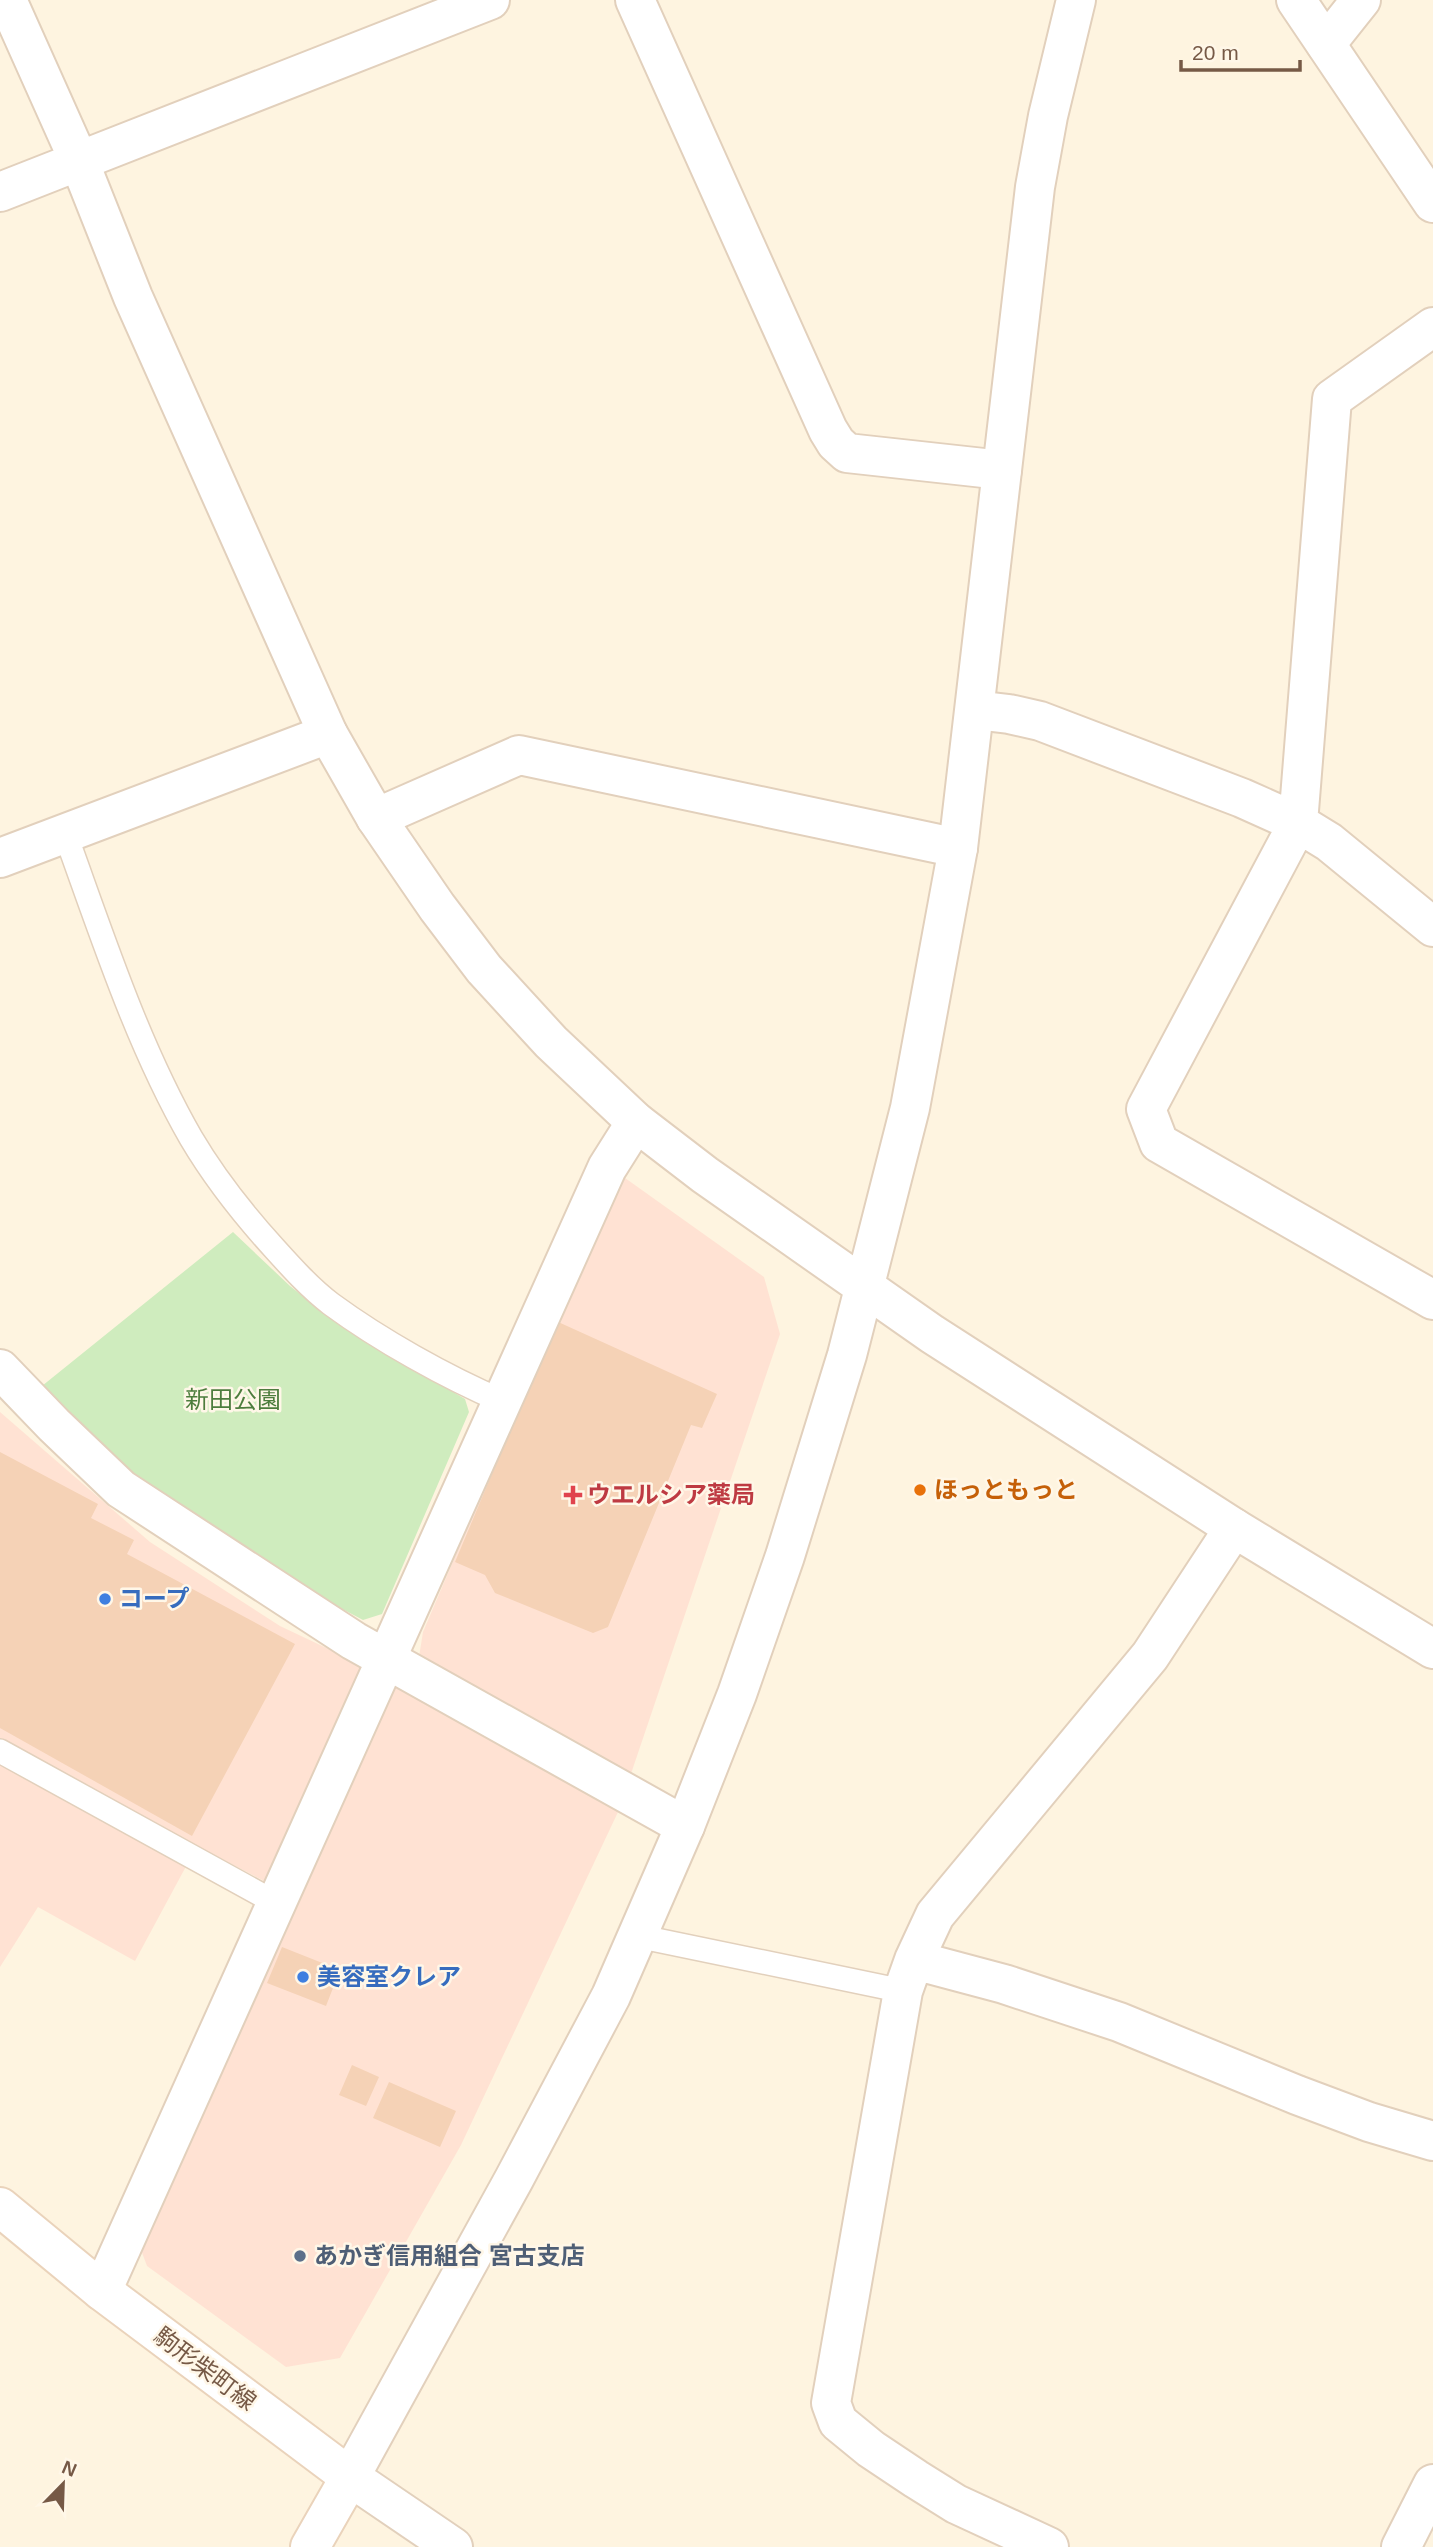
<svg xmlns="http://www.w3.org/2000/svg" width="1433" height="2547" font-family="Helvetica,'Noto Sans JP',sans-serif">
<rect width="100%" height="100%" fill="#fef4e0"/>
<path fill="#ffe2d3" d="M618,1173L764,1277L780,1334L618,1812L461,2145L340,2358L286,2367L147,2266L141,2250L297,1898L197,1846L135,1961L38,1907L0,1967V1412L150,1542L280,1626L337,1653L419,1657L423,1632Z"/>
<path fill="#cfecbe" d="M233,1232L290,1286L334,1321L465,1399L469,1412L382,1614L363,1620L273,1572L176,1513L37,1390Z"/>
<path fill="#f5d2b6" d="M556,1321L717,1394L702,1428L691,1425L608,1627L593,1633L495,1593L485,1575L455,1562Z
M0,1452L98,1504L91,1518L134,1540L127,1554L295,1644L192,1836L0,1728Z
M282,1947L340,1970L326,2006L267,1983Z
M352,2065L379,2077L366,2106L339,2095Z
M389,2082L456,2111L440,2147L373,2118Z"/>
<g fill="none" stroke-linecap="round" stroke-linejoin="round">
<g stroke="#e2d0bc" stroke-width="26">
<path id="service" d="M65,833C102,935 137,1044 191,1138C214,1177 244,1215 274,1248C292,1268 310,1288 331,1304C380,1340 446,1377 502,1401
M0,1751L276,1903
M637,1936L903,1991"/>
</g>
<g stroke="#e2d0bc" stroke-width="42">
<path id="minor" d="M635,0L828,430L836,443L847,453L1002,470
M1326,44L1361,0
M79,161L490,0
M1433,327L1332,399L1298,823L1146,1109L1159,1143L1433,1300
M975,710L1009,714L1040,721L1242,798L1298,823L1329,842L1433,927
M376,818L519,755L958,848
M0,858L328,734
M0,1369L54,1425L121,1489L354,1641L685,1826
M914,1960L1004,1984L1119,2022L1297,2095L1369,2122L1433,2141
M102,2291L607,1168L636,1122
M1049,2547L956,2504L916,2479L871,2449L838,2422L831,2403L903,1991L914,1960L935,1915L1150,1656L1234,1528
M1401,2547L1433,2484"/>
</g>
<g stroke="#e2d0bc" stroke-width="42">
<path id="tertiary" d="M7,0L79,161L133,297L328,734L376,818L437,907L484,969L551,1042L636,1122L705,1175L932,1334L1234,1528L1433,1649
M1296,0L1433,203
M0,192L79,161
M453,2547L350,2477L514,2179L611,1996L685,1826L737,1694L785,1556L847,1355L910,1108L958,848L1035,187L1048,116L1076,0"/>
</g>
<g stroke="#ead3bb" stroke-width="42">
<path id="secondary" d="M0,2207L102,2291L350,2477L310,2547"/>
</g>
<use href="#service" stroke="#fff" stroke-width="23"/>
<use href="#minor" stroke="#fff" stroke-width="38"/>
<use href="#tertiary" stroke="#fff" stroke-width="38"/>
<use href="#secondary" stroke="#fff" stroke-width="38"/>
</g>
<circle fill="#e8710a" stroke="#fff7e8" stroke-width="2.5" cx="920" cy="1490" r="7"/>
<path fill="#e0444e" stroke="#fff7e8" stroke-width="2.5" d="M569.5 1484.5h7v7h7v7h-7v7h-7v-7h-7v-7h7z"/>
<g fill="#3f7fe0" stroke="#fff7e8" stroke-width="2.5">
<circle cx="105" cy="1599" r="7"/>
<circle cx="303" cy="1977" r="7"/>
</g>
<circle fill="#5c6f8a" stroke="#fff7e8" stroke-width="2.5" cx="300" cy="2256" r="7"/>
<g text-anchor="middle" stroke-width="5" stroke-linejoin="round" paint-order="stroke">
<g font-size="24" fill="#4d7d3d" stroke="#fff7e8">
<text x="233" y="1408">新田公園</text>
</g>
<g font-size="24" font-weight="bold" fill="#c56008" stroke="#fff7e8" text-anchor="start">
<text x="934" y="1498">ほっともっと</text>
</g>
<g font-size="24" font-weight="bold" fill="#be3a42" stroke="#fff7e8" text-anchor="start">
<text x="587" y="1503">ウエルシア薬局</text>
</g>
<g font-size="24" font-weight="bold" fill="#366cbe" stroke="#fff7e8" text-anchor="start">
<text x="119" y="1607">コープ</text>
<text x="317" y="1985">美容室クレア</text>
</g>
<g font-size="24" font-weight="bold" fill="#4e5e75" stroke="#fff7e8" text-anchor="start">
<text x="314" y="2264">あかぎ信用組合 宮古支店</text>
</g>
<g font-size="24" fill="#765946" stroke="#fff7e8">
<text transform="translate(205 2369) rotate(37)" y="8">駒形柴町線</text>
</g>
</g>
<g transform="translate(63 2484) rotate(23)" stroke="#fff7e8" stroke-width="5" paint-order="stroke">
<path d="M0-5L12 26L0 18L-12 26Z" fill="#765946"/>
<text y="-10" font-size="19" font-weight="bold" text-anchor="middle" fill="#765946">N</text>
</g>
<path d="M1181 60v10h119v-10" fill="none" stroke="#765946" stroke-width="3.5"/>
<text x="1192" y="60" font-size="21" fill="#765946" stroke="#fff7e8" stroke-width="5" paint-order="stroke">20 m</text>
</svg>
